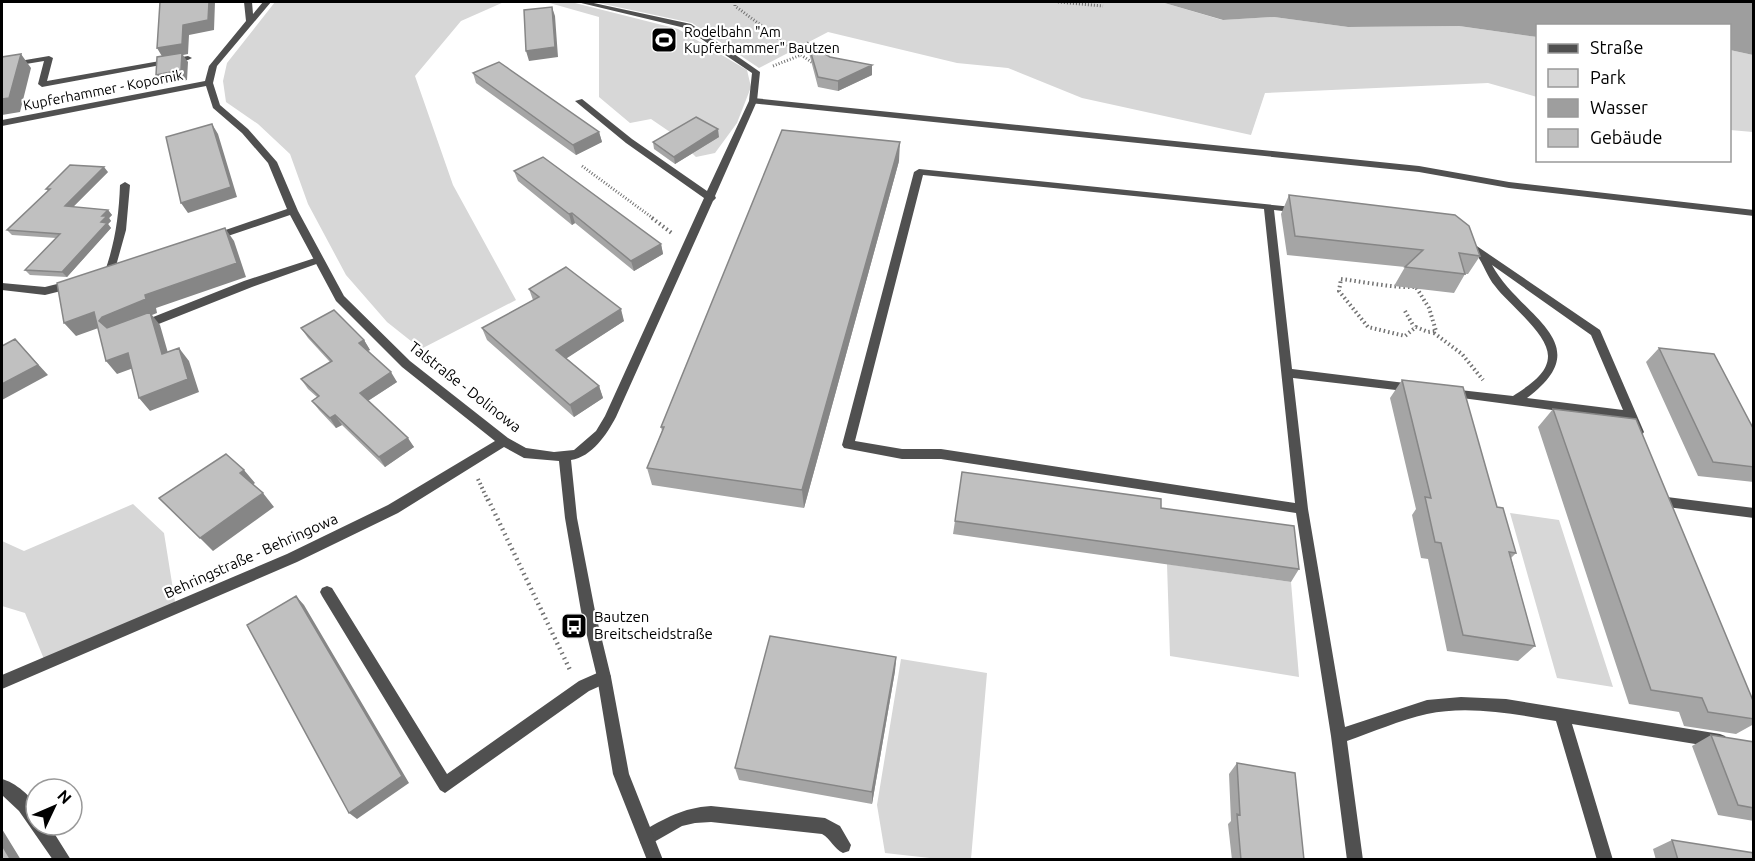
<svg xmlns="http://www.w3.org/2000/svg" width="1755" height="861" font-family="Ubuntu,sans-serif">
<rect width="100%" height="100%" fill="#fff"/>
<path fill="#d7d7d7" d="M275,2H504L461,21L415,76L453,185L516,300L421,349L387,322L346,275L308,204L290,154L258,124L226,102L223,81L227,63Z
M546,2H571L678,29L747,70L751,87L737,123L715,153L696,157L670,132L651,119L630,123L599,97V17Z
M594,2H1161L1222,20L1274,17L1348,27L1459,26L1537,37V97L1488,83L1265,93L1251,135L1082,98L1008,68L957,63L828,32L759,68L692,23Z
M1730,50L1753,55V132L1730,130Z
M133,504L164,533L176,608L46,664L25,613L2,606V541L24,551Z
M1510,513L1559,520L1613,687L1557,678Z
M1167,564L1291,582L1299,677L1170,656Z
M901,659L987,673L971,859H939L885,853L877,805Z"/>
<path fill="#9e9e9e" d="M1161,2H1753V55L1730,50V26H1538L1537,37L1459,26L1348,27L1274,17L1223,20Z"/>
<g fill="none" stroke-linecap="round" stroke-linejoin="round">
<path stroke="#727272" stroke-width="3" stroke-dasharray="1 2" stroke-linecap="butt" d="M735,2V6L801,55
M1058,2L1103,6
M773,66L801,55L813,63
M582,166L654,219"/>
<path stroke="#727272" stroke-width="4" stroke-dasharray="1.5 3" stroke-linecap="butt" d="M652,218L673,234
M1341,279C1366,282 1391,288 1416,287L1429,308L1436,331L1428,332L1416,327L1405,336L1368,327L1339,291Z
M1405,311L1414,327
M1434,333L1462,354L1483,380
M478,479L488,501"/>
<path stroke="#727272" stroke-width="4.5" stroke-dasharray="1.5 4" stroke-linecap="butt" d="M488,499L571,672"/>
<path fill="#505050" fill-rule="evenodd" d="M49,56L53,58L47,81L188,56L192,58L188,60L42,87L38,84L44,61L2,68V64Z
M753,98L1419,166L1509,182L1754,210V216L1509,188L1419,172L750,103V99Z
M919,169L1303,208V212L1300,213L1274,210L1292,369L1413,384L1419,388L1413,392L1293,378L1308,509L1345,727L1427,700L1461,697L1506,699L1720,734L1725,736L1728,741L1725,746L1720,748L1572,724L1613,860H1597L1556,721C1514,714 1468,705 1427,714C1400,720 1373,732 1347,741L1363,860H1347L1331,736L1296,513L941,459H902L844,448L842,445L914,172ZM923,175L1264,209L1295,503L941,449H902L855,441Z
M1465,238L1600,330L1644,432L1642,435H1634L1627,420L1447,396L1445,393L1447,390L1451,389L1513,396C1526,387 1548,375 1548,356C1548,333 1508,304 1495,286C1487,277 1484,264 1476,254C1473,250 1466,247 1461,243V239ZM1492,265L1591,335L1623,410L1527,398C1601,343 1520,317 1492,265Z
M318,257L323,260L322,262L252,287L146,329L142,330L137,326L138,323L244,281Z
M1667,497L1754,508V518L1667,507L1663,506L1661,502L1663,498Z
M327,586L332,588L447,774L579,681L604,670L609,672L611,677L609,682L589,691L445,793L440,790L322,596L320,592L322,588Z
M2,779C14,782 34,797 36,809C37,814 36,820 36,825H49L71,860H53L19,811L2,795Z
M711,806L825,818L840,826L851,845L849,851L843,853C834,849 831,839 822,834L711,822L695,823L682,826L647,846L641,844L639,838L641,832C666,818 682,808 711,806Z"/>
<path fill="#505050" fill-rule="evenodd" d="M244,2H252L253,14L263,2H271L217,66L213,83L220,105L248,129L277,162L298,211L344,296L410,361L508,438L526,448L554,452L574,450L596,431L605,416L704,198L626,143L575,101L582,99L632,139L707,191L749,101L752,73L685,28L577,2H589L691,24L760,72L757,101L715,196L716,198L713,201L616,417C607,434 592,457 571,460L577,518L595,611L611,677L629,774L663,860H647L613,774L597,677L581,611L565,518L559,461L524,458L504,447L398,513L297,562L2,689V675L287,554L388,505L495,441L402,367L336,301L290,215L219,239H211V235L287,209L268,163L242,133L213,108L206,86L2,126V120L205,81L209,66L246,21Z
M125,182L130,185L126,230L114,273L113,275L102,279L97,275L105,271C115,243 119,215 120,185Z
M73,280L77,281L78,284L77,287L45,295L2,290V283L45,287Z"/>
</g>
<path fill="#a5a5a5" d="M808,43L830,57L872,65V75L838,91L818,87L809,53Z
M473,73L599,132L602,142L576,155L476,83Z
M719,137L675,164L654,149L653,142Z
M899,161L804,508L652,485L647,468L662,431L661,427Z
M514,171L661,244L663,254L634,271L575,223L572,225L518,181Z
M108,172L73,207L108,210L112,215L109,218L111,221L108,224L111,228L67,277L30,275L25,270L56,238L12,235L7,230L48,191L46,189Z
M1289,195L1480,256L1468,274H1465L1454,293L1394,286L1405,267L1287,255L1281,214Z
M529,289L624,321L566,358L599,386L603,398L574,417L487,340L482,328L533,300Z
M301,328L364,340L370,350L368,351L397,382L368,401L414,447L385,467L342,425L336,428L319,410L312,401L317,397L308,389L301,379L330,362L308,338Z
M1659,348L1754,430V482L1698,476L1646,362Z
M1402,380L1497,507L1516,553L1511,558L1535,646L1518,661L1447,651L1428,559L1421,558L1412,515L1416,509L1390,398Z
M1553,409L1754,703V724L1736,734L1684,726L1679,712L1629,704L1538,427Z
M1161,508L1299,569L1291,582L953,534L955,521Z
M896,657L895,671L872,804L739,780L735,768Z
M1711,735L1754,742V821L1718,815L1692,746Z
M1237,763L1304,860H1232L1228,824L1231,821L1229,774Z
M1672,840L1754,860H1656L1653,849Z"/>
<path fill="#868686" d="M209,2H215L214,30L189,35L188,54L183,55L188,62L187,80L162,85L156,75L163,58L157,48Z
M552,7L555,16L558,57L529,61L526,51Z
M21,54L31,68L20,112L2,115V99Z
M872,65V75L838,91V81Z
M212,124L218,134L237,197L188,213L181,203Z
M718,129L719,137L675,164L674,157Z
M599,132L602,142L576,155L573,145Z
M900,142L899,161L804,508L802,490Z
M104,167L108,172L69,211L65,206Z
M108,210L112,215L109,218L111,221L108,224L111,228L67,277L62,272L101,222L102,216Z
M572,213L575,223L572,225L569,214Z
M225,228L234,241L246,277L156,308L157,313L152,315L160,325L172,367L113,330L104,326L76,336L64,323L94,312L102,317L145,295Z
M661,244L663,254L634,271L631,261Z
M621,309L624,321L561,362L556,350Z
M15,339L48,375L2,400V384Z
M364,340L370,350L365,352L359,343Z
M179,348L189,361L199,392L150,411L139,398Z
M128,353L139,366L117,374L106,361Z
M391,372L397,382L366,402L360,393Z
M599,386L603,398L574,417L570,405Z
M335,415L342,425L336,428L330,418Z
M408,438L414,447L385,467L379,457Z
M244,470L255,483L251,486L240,473Z
M263,493L274,507L213,551L200,538Z
M296,596L304,605L409,783L357,819L349,813Z
M896,657L895,671L872,804V792Z
M2,829L21,860H11L2,845Z"/>
<path fill="#c0c0c0" stroke="#868686" stroke-width="1.5" d="M160,2H209L208,20L183,25L182,44L157,48Z
M552,7L555,47L526,51L524,10Z
M808,43L830,57L872,65L838,81L818,77Z
M182,53L181,70L156,75L157,57Z
M21,54L9,98L2,99V57Z
M499,62L599,132L573,145L473,73Z
M696,117L718,129L674,157L653,142Z
M212,124L231,187L181,203L166,137Z
M782,130L900,142L802,490L647,468L664,427H661Z
M543,157L661,244L631,261L572,213L569,214L514,171Z
M70,165L104,167L65,206L108,210L102,216H107L101,222L107,223L62,272L25,270L60,234L7,230L50,189H46Z
M1289,195L1455,215L1469,226L1480,256L1459,253L1465,274L1405,267L1423,250L1295,236Z
M225,228L237,263L145,295L146,299L102,317L99,321L107,328L150,312L162,354L179,348L188,379L139,398L128,353L106,361L94,312L64,323L57,283Z
M566,267L621,309L556,350L599,386L570,405L482,328L539,297L529,289Z
M334,310L364,340L359,343L391,372L360,393L408,438L379,457L335,415L330,418L312,401L319,396L301,379L332,361L301,328Z
M15,339L38,365L2,384V346Z
M1659,348L1714,354L1754,430V467L1713,462Z
M1402,380L1463,387L1497,507L1503,508L1516,553L1509,552L1535,646L1463,635L1441,543L1435,542L1425,497L1431,498Z
M1553,409L1636,419L1754,703V719L1708,712L1702,698L1651,690Z
M226,454L244,470L240,473L263,493L200,538L159,498Z
M962,472L1161,499V508L1294,526L1299,569L955,521Z
M296,596L402,776L349,813L247,625Z
M770,636L896,657L872,792L735,768Z
M1711,735L1754,742V808L1738,805Z
M1237,763L1295,773L1304,860H1241L1237,814L1240,815Z
M1672,840L1754,853V860H1678Z
M2,845L11,860H2Z"/>
<defs>
<g id="stadium-square" transform="scale(1.35)"><rect x="-9" y="-9" width="18" height="18" rx="4" fill="#000" stroke="#fff"/><path d="M0-5a6.5 5 0 1 0 0 10a6.5 5 0 1 0 0-10ZM-3.5-1.8h7v3.6h-7Z" fill="#fff"/></g>
<g id="bus-square" transform="scale(1.35)"><rect x="-9" y="-9" width="18" height="18" rx="4" fill="#000" stroke="#fff"/><path d="M-5-6H5V4H4V6H2V4H-2V6H-4V4H-5ZM-3.5-4V0h7V-4ZM-3.5 1.2v1.5H-2V1.2ZM2 1.2v1.5H3.5V1.2Z" fill="#fff"/></g>
</defs>
<g fill-rule="evenodd">
<use href="#stadium-square" x="664" y="40"/>
<use href="#bus-square" x="574" y="626"/>
</g>
<g text-anchor="middle" stroke-width="4.5" stroke-linejoin="round" paint-order="stroke">
<g font-size="14" fill="#000" stroke="#fff" text-anchor="start">
<text x="684" y="37">Rodelbahn "Am<tspan x="684" dy="16">Kupferhammer" Bautzen</tspan></text>
</g>
<g font-size="14" fill="#000" stroke="#fff">
<text transform="translate(103 90) rotate(-11)" y="5">Kupferhammer - Kopornik</text>
</g>
<g font-size="15" fill="#000" stroke="#fff">
<text transform="translate(465 387) rotate(38)" y="5">Talstraße - Dolinowa</text>
<text transform="translate(251 556) rotate(-24)" y="5">Behringstraße - Behringowa</text>
</g>
<g font-size="15" fill="#000" stroke="#fff" text-anchor="start">
<text x="594" y="622">Bautzen<tspan x="594" dy="17">Breitscheidstraße</tspan></text>
</g>
</g>
<rect width="1755" height="861" fill="none" stroke="#000000" stroke-width="6"/>
<rect x="1536" y="24" width="195" height="138" fill="#ffffff" stroke="#999999" stroke-width="1.5"/>
<rect x="1548" y="44" width="30" height="9" fill="#505050" stroke="#999999" stroke-width="1.5"/>
<text x="1590" y="54" font-size="18" fill="#000000">Straße</text>
<rect x="1548" y="69" width="30" height="18" fill="#d7d7d7" stroke="#999999" stroke-width="1.5"/>
<text x="1590" y="84" font-size="18" fill="#000000">Park</text>
<rect x="1548" y="99" width="30" height="18" fill="#9e9e9e" stroke="#999999" stroke-width="1.5"/>
<text x="1590" y="114" font-size="18" fill="#000000">Wasser</text>
<rect x="1548" y="129" width="30" height="18" fill="#c0c0c0" stroke="#999999" stroke-width="1.5"/>
<text x="1590" y="144" font-size="18" fill="#000000">Gebäude</text>
<g transform="translate(54 807) rotate(46)"><circle r="28" fill="#ffffff" stroke="#999999" stroke-width="1.5"/>
<path d="M0-4.5L10 22L0 15L-10 22Z" fill="#000000"/>
<text y="-9" font-size="16" font-weight="bold" text-anchor="middle" fill="#000000">N</text>
</g>
</svg>
